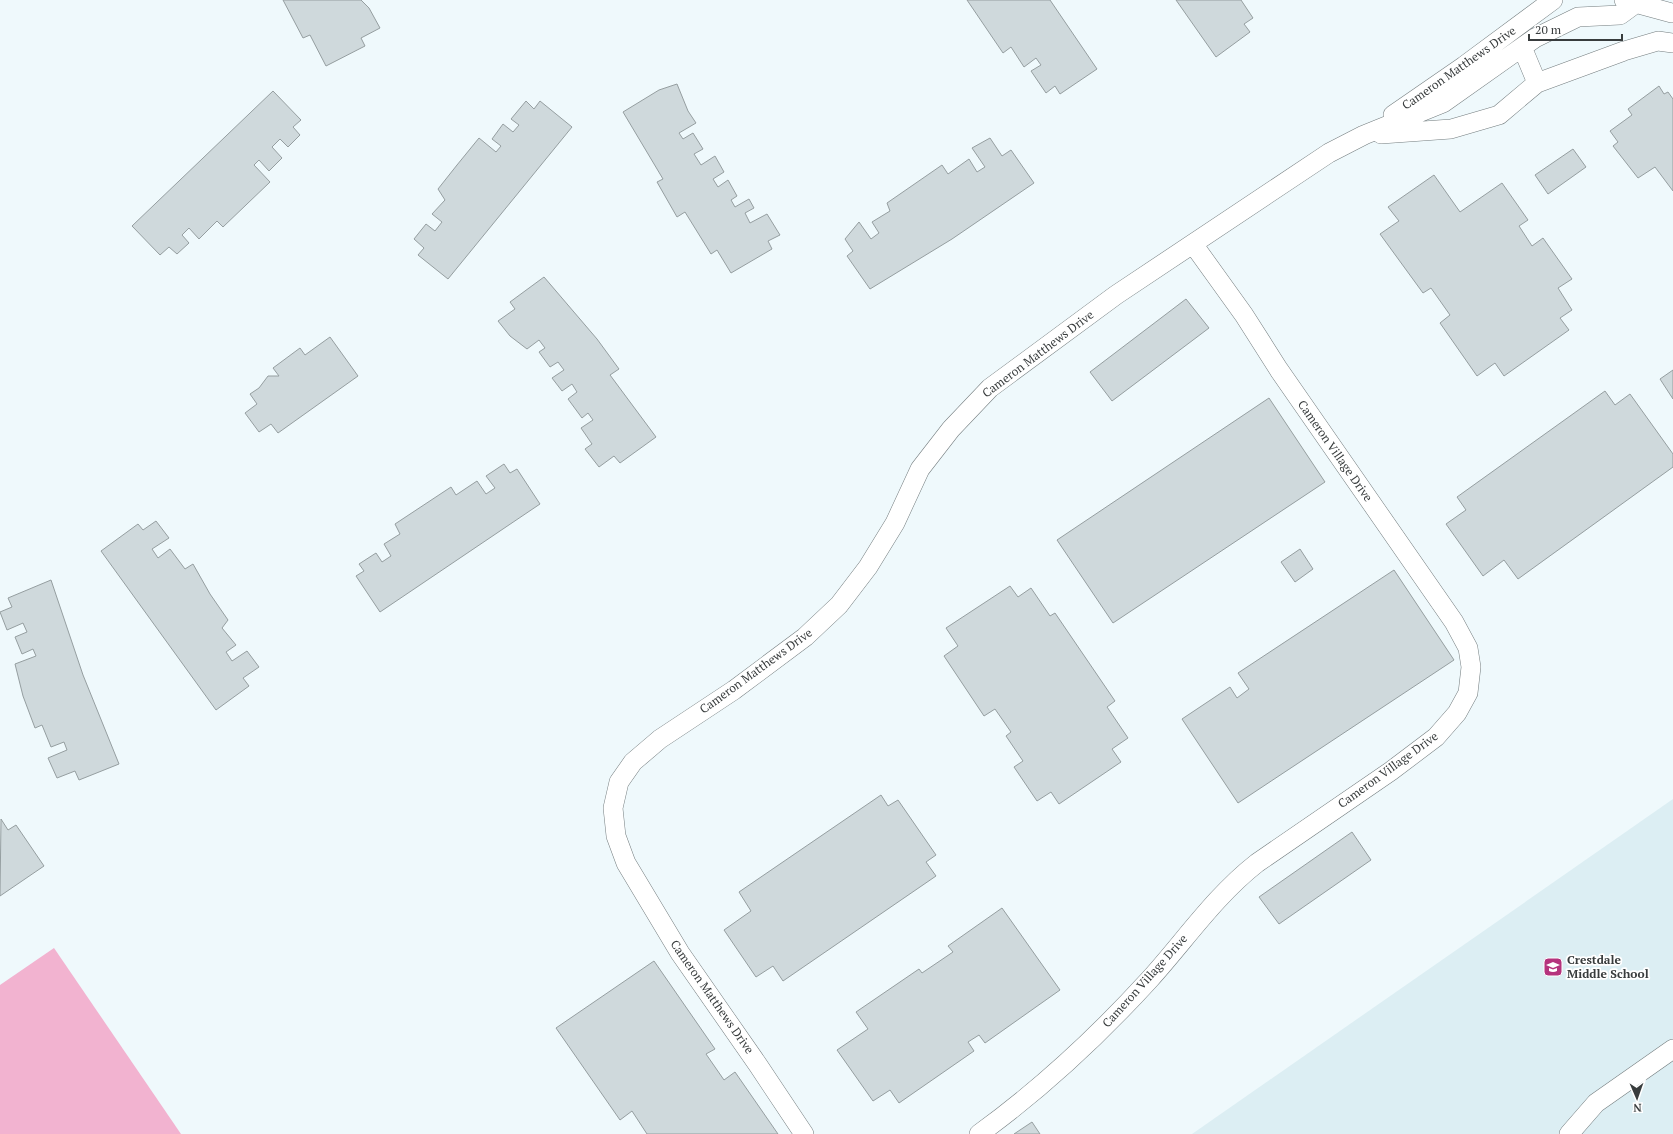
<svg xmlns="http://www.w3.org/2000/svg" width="1673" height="1134" font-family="'PT Serif',serif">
<rect width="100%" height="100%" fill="#eff9fc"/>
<path fill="#dceef3" d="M1673,799V1134H1192Z"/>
<path fill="#f2b3d0" d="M54,948L181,1134H0V985Z"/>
<path fill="#cfd9dc" stroke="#959ea0" d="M283,0H361L369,8L380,28L361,38L365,46L326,66L310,35L303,38Z
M967,0H1050L1097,69L1060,94L1055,86L1046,93L1031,71L1041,65L1036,58L1024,67L1011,47L1003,53Z
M1176,0H1241L1253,18L1244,24L1250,32L1216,57Z
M677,84L688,111L696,123L679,133L683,139L693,133L703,149L694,154L701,165L715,156L724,172L713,179L718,187L728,180L737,196L731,200L735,207L749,199L754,208L745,213L750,223L767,214L780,235L768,241L772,249L731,273L717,250L711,254L685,212L677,217L657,182L663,179L623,112L659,90Z
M1659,86L1664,94L1668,92L1673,99V191L1655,167L1638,178L1613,146L1618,142L1610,131L1632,115L1628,109Z
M273,91L301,120L293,127L300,135L288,147L280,139L272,147L282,158L269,171L259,160L254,165L270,182L223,227L217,221L199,239L189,228L182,235L189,243L177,254L169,247L160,255L132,226Z
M526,101L534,109L540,101L572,127L448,279L418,255L424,248L414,239L426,224L435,231L442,222L432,214L445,200L438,189L457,165L479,138L496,152L501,146L492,139L503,124L513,132L519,125L511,119Z
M990,138L1002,156L1011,150L1034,183L952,239L870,289L847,256L853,251L845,239L859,222L871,239L879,233L872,222L890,211L887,203L942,165L948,174L969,159L977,172L985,167L972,148Z
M1573,149L1586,167L1548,194L1535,175Z
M1434,175L1460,212L1502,183L1528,220L1519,226L1532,246L1543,238L1572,279L1558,288L1572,310L1560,318L1569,330L1504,376L1495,363L1477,376L1440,323L1450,315L1431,288L1423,293L1380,234L1399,221L1388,207Z
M544,277L597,339L619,369L610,375L656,437L620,463L614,456L599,467L585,449L592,444L581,428L593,420L588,413L582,418L568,399L577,392L572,384L562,391L552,378L564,370L558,362L550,367L539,352L545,348L539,340L527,349L510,336L498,321L515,309L510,302Z
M1186,299L1209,328L1112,401L1090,372Z
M330,337L358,376L278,433L271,424L259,432L245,413L257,404L250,394L259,388L268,376H279L273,368L300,348L305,355Z
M1673,370V399L1660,379Z
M1605,391L1615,405L1630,394L1673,454V467L1518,579L1504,560L1483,576L1446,524L1466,510L1457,497Z
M1269,398L1325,482L1113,623L1057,540Z
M504,464L510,473L517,469L540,504L380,612L356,576L364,571L359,564L376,553L382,562L391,556L384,544L400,534L395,524L451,487L456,495L477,481L486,494L495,488L486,476Z
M156,521L169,538L152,549L158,558L170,549L185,569L193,564L210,594L228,620L222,628L236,645L226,652L232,661L247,651L259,667L243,678L249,686L216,710L101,551L138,524L143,530Z
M1300,549L1313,569L1295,582L1281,562Z
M1394,570L1454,660L1238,803L1182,719L1230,687L1237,698L1249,689L1238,673Z
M51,580L83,675L119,764L79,780L75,771L57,778L48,758L67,750L64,742L51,747L42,725L35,728L23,696L15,664L36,656L33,649L22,654L15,637L27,632L23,623L7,630L0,612L12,607L8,598Z
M1010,586L1018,597L1031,588L1050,616L1055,613L1115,701L1107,707L1128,738L1112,749L1121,762L1059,804L1051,792L1037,801L1014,767L1023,761L1006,736L1011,732L995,709L984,716L944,656L958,646L946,628Z
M881,795L888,806L898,800L936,855L926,862L936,876L783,981L773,966L756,977L724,930L751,911L739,892Z
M1,819L8,830L16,825L44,866L0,896Z
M1352,832L1371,860L1279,924L1259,897Z
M1002,908L1060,990L985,1043L979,1035L968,1042L974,1051L899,1103L890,1090L873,1101L837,1050L868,1029L856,1012L919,969L922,973L953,952L948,946Z
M654,961L715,1049L706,1054L724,1080L735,1072L778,1134H647L632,1111L620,1120L556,1028Z
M1032,1122L1040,1134H1014Z"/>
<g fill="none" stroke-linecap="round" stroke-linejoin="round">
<g stroke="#747d7f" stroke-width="20">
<path id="lane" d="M1624,0L1672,13
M1522,47L1537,83
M1393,115L1464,66L1553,0
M1381,134L1451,129L1499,115L1537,83L1624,51L1658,41L1673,43
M804,1134L758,1065L680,953L626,863L616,836L613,808L619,782L633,762L660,739L734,690L805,637L839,605L868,567L895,523L920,469L951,429L990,388L1116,295L1329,153L1364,135L1443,103L1535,38L1578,17L1620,15L1635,4
M979,1134C1041,1089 1098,1036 1150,979C1186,939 1215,896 1257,863L1391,771L1436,737L1457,713L1468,693L1471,667L1468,648L1454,622L1279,370L1244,315L1193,244
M1569,1134L1596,1103L1673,1049"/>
</g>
<use href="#lane" stroke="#fff" stroke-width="19"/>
</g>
<defs>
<g id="school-square" transform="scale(1)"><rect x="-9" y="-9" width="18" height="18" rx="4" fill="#b5337d" stroke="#fff"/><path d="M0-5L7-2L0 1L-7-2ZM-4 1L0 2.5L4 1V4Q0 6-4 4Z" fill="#fff"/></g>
</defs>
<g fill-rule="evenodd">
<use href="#school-square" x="1553" y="967"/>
</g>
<g text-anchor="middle" stroke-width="3.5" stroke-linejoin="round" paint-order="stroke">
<g font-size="12" fill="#383c3d" stroke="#fff">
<text transform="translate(1459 68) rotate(-35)" y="4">Cameron Matthews Drive</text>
<text transform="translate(1038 354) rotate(-37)" y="4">Cameron Matthews Drive</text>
<text transform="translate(1335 451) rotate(55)" y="4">Cameron Village Drive</text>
<text transform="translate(756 671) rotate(-36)" y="4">Cameron Matthews Drive</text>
<text transform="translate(1388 770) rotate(-36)" y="4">Cameron Village Drive</text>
<text transform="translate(1145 981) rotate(-48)" y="4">Cameron Village Drive</text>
<text transform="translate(712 997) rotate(55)" y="4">Cameron Matthews Drive</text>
</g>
<g font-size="12" font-weight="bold" fill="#383c3d" stroke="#fff" text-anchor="start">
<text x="1567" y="964">Crestdale<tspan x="1567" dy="14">Middle School</tspan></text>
</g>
</g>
<g transform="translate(1637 1098) rotate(178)" stroke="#ffffff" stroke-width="3" paint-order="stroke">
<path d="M0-3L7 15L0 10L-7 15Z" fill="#383c3d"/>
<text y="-6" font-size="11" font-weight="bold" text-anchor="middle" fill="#383c3d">N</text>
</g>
<path d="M1529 34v6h93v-6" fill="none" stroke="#383c3d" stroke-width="2"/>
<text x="1535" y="34" font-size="12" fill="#383c3d" stroke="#ffffff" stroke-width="3" paint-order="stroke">20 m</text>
</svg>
